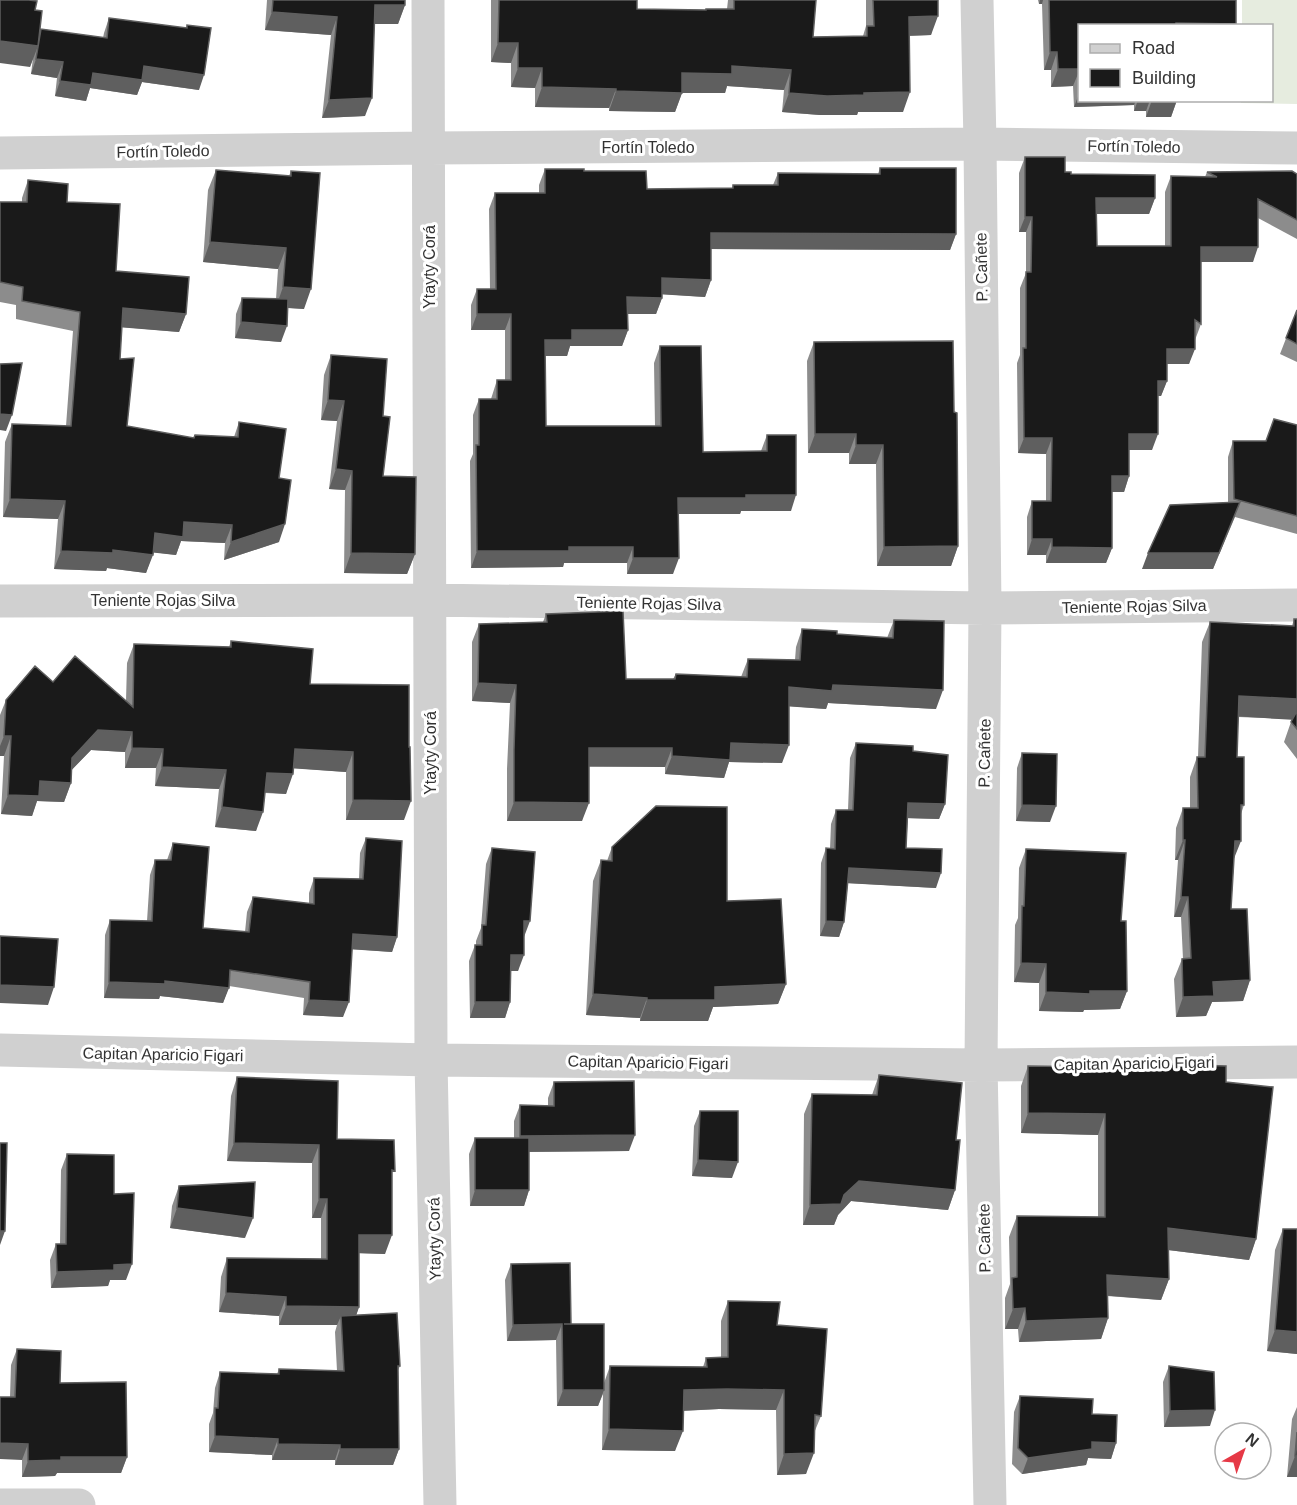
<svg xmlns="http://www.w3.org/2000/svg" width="1297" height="1505" font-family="Helvetica,sans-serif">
<rect width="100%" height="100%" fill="#fff"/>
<path fill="#e6ecdf" d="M1242,0H1297V104L1241,103V101L1272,100V26L1242,25Z"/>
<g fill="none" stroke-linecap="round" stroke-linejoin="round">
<path stroke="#d0d0d0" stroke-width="33" d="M428,0L431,1060L440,1505
M977,0L980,144L985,608L981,1065L990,1505
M0,153L428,148L980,144L1297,148
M0,601L430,600L985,608L1297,605
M0,1050L431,1060L981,1065L1297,1062
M0,1505H79"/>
</g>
<path fill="#8c8c8c" d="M267,0H405V5L398,24H374L365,116L322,118L331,35L265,30Z
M491,0H637V9L705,10L706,9H727L728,0H816L813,37L863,36L866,26V0H938L931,35L909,36L903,112H858L857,115H820L782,112L784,90L727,86L725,93H682L675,112L609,111V108L535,107V88L511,87V63L491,62Z
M1038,0H1236L1080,26V100H1177L1171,117H1146V111H1134V105L1074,107L1073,86L1051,87V70H1044L1042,4H1039Z
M35,10L39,32L103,38L104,33L109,18L186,28L187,25L199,90L142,82L137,95L90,88L86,101L55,96L57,78L31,74L33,58L30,67Z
M1025,157L1071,174L1155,198L1149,214H1096L1097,246H1165V192L1171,176L1205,177L1207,172L1297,174V239L1258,218L1253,262H1201V324L1195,340L1189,364H1167V381L1161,396H1158L1152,450H1129V476L1124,492H1112V548L1106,563H1046V555H1027V517L1032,501H1046V454L1018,453L1017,363L1020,355V288L1026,273V232H1019V173Z
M880,168L956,234L950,250L711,249V280L705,297L662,294V298L656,314H628V330L622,346H570L567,356H545L546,426H655L654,363L660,346L703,452L761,451L767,435L791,511H741L740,514H678L673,574H627V563H564L563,567L471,568L470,461L473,454V415L479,399H491L497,380H505V330H471V305L477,289H490L489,209L495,193H539V185L545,169L584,171L647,189L732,188L733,185H773L778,173L878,174Z
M216,170L289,176L291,171L304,309L287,308L281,342L235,338L236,314L242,298L276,299L278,269L203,262L208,190Z
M28,180L67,202L116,271L186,314L179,332L122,327L120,359L127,426L193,438L195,435L234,437L239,422L279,478V542L224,560L225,543L181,541L176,555L153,552L146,573L107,568L106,571L54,569L58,519L3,517L5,442L12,424L66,426L73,331L16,319V305L0,302V202H22V198Z
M1297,310V362L1280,354Z
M814,342L954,412L958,546L951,566H877L876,464H849V453H808L807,361Z
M331,355L383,416V476L415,554L407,574L344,573L345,490L329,489L337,421L321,420L324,375Z
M1297,425V534L1235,517L1213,569H1142L1228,502V457L1233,441H1266Z
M546,614L626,679H673L676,674L741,677L748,659L795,660L796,647L802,629L837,634L887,638L894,620L936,709L828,703L826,709L789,706L782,763L729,762L724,778L665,774V767H589L582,821H507V769L510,703L472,701V642L479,624L543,622Z
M1294,619H1297V759L1284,742L1292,719L1238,717L1237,757L1244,805L1241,814L1234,858L1231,909L1250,980L1243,1001L1212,1002L1206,1016L1176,1017L1174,979L1182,959H1183L1181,917H1174L1178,860H1175L1176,828L1183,808H1190V777L1197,757H1198L1202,642L1210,622L1292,626Z
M231,641L310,684L404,820H346V772L293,768L286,794L265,793L256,831L215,827L219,789L155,786L156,768H125V752L91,750L71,770V783L64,802L37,801L32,816L1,814L4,756H0V715L6,700L53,682L126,701L127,663L134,644L229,647Z
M856,743L913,751L945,804L939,819L908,818L906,848L936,888L848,883L844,922L839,937L820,936L821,863L826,848L830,849L831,824L836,810H848L850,758Z
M1022,753L1050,822L1016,821L1017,768Z
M366,838L397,937L392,952L352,949L343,1017L303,1015L304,998L229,986L223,1003L160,996L159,999L104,998L105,935L110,920L147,921L150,875L155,860H167L173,843L203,928L245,932L247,912L253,897L309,904V893L314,878L359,879L360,853Z
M612,847L727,901L786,984L778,1004L713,1007L708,1021H640V1018L586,1015L593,881L601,860L607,861Z
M492,848L524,937L518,971H511L510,1002L505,1018H470L469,961L475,945H476V941L481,928L486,864Z
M1026,849L1121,921L1127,991L1120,1009L1084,1010L1083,1012L1039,1011V983L1014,982L1015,925L1018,918L1019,868Z
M1167,1064L1226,1082L1256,1239L1249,1260L1168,1250L1169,1279L1161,1300L1107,1296L1108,1318L1101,1339L1019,1342L1018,1329H1005V1298L1010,1284L1009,1237L1017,1216L1098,1217V1135L1021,1133V1086L1028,1066L1166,1068Z
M879,1075L956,1140L955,1190L948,1210L851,1201L838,1215L834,1225H803L804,1114L812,1094L872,1095Z
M237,1077L337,1139L392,1180L385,1254L359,1253V1307L356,1315L400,1366L398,1370L399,1449L393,1465H335V1460H272V1455L209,1452V1424L213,1413L215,1388L220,1372L277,1374L279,1369L337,1371L335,1332L337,1325H279V1316L219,1312L221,1277L227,1258L321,1259V1218H312V1163L227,1161L231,1096Z
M554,1082L629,1151L529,1152V1190L524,1206H470L469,1154L475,1138H514V1121L520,1105L548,1106V1098Z
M700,1111L732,1178L692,1176L694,1126Z
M67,1154L114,1194L126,1280H110L108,1286L51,1288L50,1260L56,1244H60L61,1170Z
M179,1186L245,1238L170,1228L172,1206Z
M1283,1229L1297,1354L1267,1351L1275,1250Z
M511,1264L571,1324L604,1383L610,1366L703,1367L706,1358H721V1321L728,1301L777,1325L821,1416L814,1433L806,1474L777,1475L776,1410L719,1409L683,1411L675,1451L602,1450L603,1394L598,1406H557L556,1340L507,1341L505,1280Z
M17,1349L60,1383L127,1457L121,1473H57L55,1476L22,1477V1460L10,1397L11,1365Z
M1169,1366L1210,1426L1164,1427L1163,1382Z
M1020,1396L1092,1414L1116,1443L1111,1459L1088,1458L1086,1465L1022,1474L1012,1464L1014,1412Z
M1297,1407V1477H1287L1292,1419Z"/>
<path fill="#5f5f5f" d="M1040,0H1043L1042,4H1039Z
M375,5H405L398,24H368Z
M272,12L337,17L331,35L265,30Z
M938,16L931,35L901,36L909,17Z
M1176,23L1236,24L1235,26H1175Z
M0,41L38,46L30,67L0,63Z
M498,43H518L511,63L491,62Z
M1050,52H1057L1051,70H1044Z
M36,59L63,62L57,78L31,74Z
M144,66L204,75L199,90L142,82L137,95L90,88L86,101L55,96L60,81L93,73Z
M732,66L791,70L784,90L727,86L725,93H682L675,112L609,111L616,91L682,73Z
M518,68H542L535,88L511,87Z
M1058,69H1080L1073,86L1051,87Z
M542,87L616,89L609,108L535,107Z
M1080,91V100H1136L1134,105L1074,107Z
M910,92L903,112H858L857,115H820L782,112L789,93Z
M372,98L365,116L322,118L329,100Z
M1138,100H1150L1146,111H1134Z
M1152,100H1177L1171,117H1146Z
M1096,198H1155L1149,214H1091Z
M1025,217H1032L1026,232H1019Z
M711,233L956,234L950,250L705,249Z
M210,242L286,248L278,269L203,262Z
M1201,247H1258L1253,262H1195Z
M662,278L711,280L705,297L656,294Z
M283,287L311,289L304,309L276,307Z
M627,297L662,298L656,314H621Z
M123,308L186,314L179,332L117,327Z
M477,314H511L505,330H471Z
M241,322L287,326L281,342L235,338Z
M572,330H628L622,346H570L567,356H539L545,340Z
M1167,349H1195L1189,364H1161Z
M1158,381H1167L1161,396H1152Z
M328,400L344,401L337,421L321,420Z
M0,414L12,415L6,431L0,430Z
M815,434H856L849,453H808Z
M1129,434H1158L1152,450H1124Z
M1024,438H1052L1046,454L1018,453Z
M856,445H883L876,464H849Z
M336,469L352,471L345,490L329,489Z
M1112,476H1129L1124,492H1106Z
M746,495H796L791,511H741L740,514H672L678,498Z
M10,499L65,501L58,519L3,517Z
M1240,502L1213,569H1142L1148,553Z
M184,522L232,525L225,543L181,541L176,555L148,552L155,533Z
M285,524L279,542L224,560L231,542Z
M1032,539H1052L1046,555H1027Z
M958,546L951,566H877L884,547Z
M569,547H633L627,563H564L563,567L471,568L477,551Z
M1052,547L1112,548L1106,563H1046Z
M113,550L153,555L146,573L107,568L106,571L54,569L61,551Z
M351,553L415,554L407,574L344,573Z
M633,558H679L673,574H627Z
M478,683L516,685L510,703L472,701Z
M833,685L943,690L936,709L828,703L826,709L783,706L789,687Z
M1239,696L1297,699V716L1296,720L1232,716Z
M98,730L132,732L125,752L91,750L65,777L72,758Z
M4,736H11L4,756H0V746Z
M731,743L789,745L782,763L729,762L724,778L665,774L672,756Z
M132,748L163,749L156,768H125Z
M589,748H672L665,767L583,766Z
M295,749L353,752L346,772L288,768Z
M162,767L226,770L219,789L155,786Z
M267,773L293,774L286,794L260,792Z
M40,781L71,783L64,802L37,801L32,816L1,814L8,795Z
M353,800L411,801L404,820H346Z
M514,802L589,803L582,821H507Z
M908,803L945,804L939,819L903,818Z
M1022,805L1056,806L1050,822L1016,821Z
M222,807L263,812L256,831L215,827Z
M1183,840H1185L1178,860H1175Z
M1235,841H1241L1233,861Z
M849,868L941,873L936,888L844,883Z
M1181,897H1188L1181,917H1174Z
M524,921H530L524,937Z
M826,921L844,922L839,937L820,936Z
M353,934L397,937L392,952L347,949Z
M511,955H524L518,971H505Z
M1021,963L1046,964L1039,983L1014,982Z
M1250,980L1243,1001L1212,1002L1206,1016L1176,1017L1183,997L1213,982Z
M165,981L229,988L223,1003L160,996L159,999L104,998L109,982Z
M786,984L778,1004L713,1007L708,1021H640L647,1000L715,987Z
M0,985L54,987L48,1005L0,1003Z
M1090,991H1127L1120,1009L1084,1010L1083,1012L1039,1011L1046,992Z
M593,994L647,998L640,1018L586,1015Z
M309,1000L349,1002L343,1017L303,1015Z
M475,1002H510L505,1018H470Z
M1028,1113L1105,1114L1098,1135L1021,1133Z
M635,1135L629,1151L514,1152L520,1136Z
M234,1143L319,1145L312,1163L227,1161Z
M698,1160L738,1162L732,1178L692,1176Z
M859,1181L955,1190L948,1210L851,1201L838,1215L834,1225H803L810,1205L844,1195Z
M475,1190H529L524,1206H470Z
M319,1199H327L321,1218H312Z
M177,1208L253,1218L245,1238L170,1228Z
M1168,1228L1256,1239L1249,1260L1160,1249Z
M0,1231H5L0,1245Z
M359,1235H392L385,1254L352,1253Z
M132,1264L126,1280H110L108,1286L51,1288L57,1272L114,1265Z
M1107,1275L1169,1279L1161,1300L1099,1295Z
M226,1293L286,1297L279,1316L219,1312Z
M286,1306L359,1307L353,1325L341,1316L337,1325H279Z
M1025,1308L1018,1329H1005L1013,1309Z
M1108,1318L1101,1339L1019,1342L1026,1321Z
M562,1324L556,1340L507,1341L513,1325Z
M1275,1330L1297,1332V1354L1267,1351Z
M727,1389L784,1390L776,1410L719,1409L676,1411L684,1390Z
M563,1390H604L598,1406H557Z
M1215,1410L1210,1426L1164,1427L1170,1411Z
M609,1429L683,1431L675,1451L602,1450Z
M215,1436L278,1439L272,1455L209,1452Z
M1092,1442L1116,1443L1111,1459L1088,1458L1086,1465L1022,1474L1028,1458Z
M0,1443L28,1444L22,1460L0,1459Z
M278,1444L340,1445L335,1460H272Z
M340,1449H399L393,1465H335Z
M814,1453L806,1474L777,1475L784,1454Z
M1295,1456H1297V1477H1287Z
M61,1457H127L121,1473H57L55,1476L22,1477L28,1461Z"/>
<path fill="#1a1a1a" stroke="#5f5f5f" stroke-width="1.5" d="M0,0H29L37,1L35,10L42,11L38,46L0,41Z
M273,0H405V5H375L372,98L329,100L337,17L272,12Z
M499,0H637V9L706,10V9H734V0H816L813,37L867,36V26H874L873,0H938V16L909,17L910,92L864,93V95L827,96L789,93L791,70L732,66V74L682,73V93L616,91V89L542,87V68H518V43H498Z
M1049,0H1236V24L1176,23V26H1080V69H1058L1057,52H1050Z
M109,18L187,28V25L211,28L204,75L144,66L142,80L93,73L91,85L60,81L63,62L36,59L41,29L107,38Z
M1025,157H1065V172H1071V174L1155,175V198H1096L1097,246H1171V176L1217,177L1207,172L1292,171L1297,174V220L1258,199V247H1201V324L1195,320V349H1167V381H1158V434H1129V476H1112V548L1052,547V539H1032V501H1051L1052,438H1024L1023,348H1026V272H1031L1032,217H1025Z
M880,168H956V234L711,233V280L662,278V298L627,297L628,330H572V340H545L546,426H661L660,346H701L703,452L767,451V435H796V495H746V498H678L679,558H633V547H569V551H477L476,445H479V399H497V380H511V314H477V289H496L495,193H545V169H584V171H646L647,189L733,188V185H778V173L880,174Z
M216,170L291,176V171L320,173L311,289L283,287L286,248L210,242Z
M28,180L68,184L67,202L120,204L116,271L189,277L186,314L123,308L120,359L134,358L127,426L194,438L195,435L238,437L239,422L286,429L279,478L291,480L285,524L231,542L232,525L184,522L183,537L155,533L153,555L113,550V553L61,551L65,501L10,499L12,424L71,426L80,312L22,301L23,287L0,282V202H27Z
M242,298L288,299L287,326L241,322Z
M1297,310V344L1286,338Z
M953,341L954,412L957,413L958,546L884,547L883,445H856V434H815L814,342Z
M331,355L387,359L383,416L390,417L383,476L416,477L415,554L351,553L352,471L336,469L344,401L328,400Z
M22,363L12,415L0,414V364Z
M1274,419L1297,425V516L1234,499L1233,441H1266Z
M1240,502L1219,553H1148L1170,505Z
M623,611L626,679H675L676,674L747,677L748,659L800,660L802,629L837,631V634L893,638L894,620L944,621L943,690L833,685L832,691L789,687V745L731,743L730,760L672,756V748H589V803L514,802V750L516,685L478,683L479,624L547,622L546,614Z
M1294,619H1297V699L1239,696L1237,757H1244V805H1241V841H1235L1231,909H1247L1250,980L1213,982L1214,996L1183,997L1182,959L1191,958L1188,897H1181L1185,840H1183V808H1198L1197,757H1205L1210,622L1294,626Z
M231,641L313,649L310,684L409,685V747H410L411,801L353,800V752L295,749L293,774L267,773L263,812L222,807L226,770L162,767L163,749L132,748V732L98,730L72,758L71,783L40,781L39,796L8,795L11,736H4L6,700L35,666L53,682L75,656L133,707L134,644L231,647Z
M1297,711V729L1291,722Z
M856,743L913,746V751L948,755L945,804L908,803L906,848L942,849L941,873L849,868L844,922L826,921V848L835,849L836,810H853Z
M1022,753L1057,754L1056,806L1022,805Z
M656,806L727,807V901L781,899L786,984L715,987V1000H647V998L593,994L601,860L612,861V847Z
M366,838L402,841L397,937L353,934L349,1002L309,1000L310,982L230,970L229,988L165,981V984L109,982L110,920L152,921L155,860H171L173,843L209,847L203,928L249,932L253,897L314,904V878L363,879Z
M492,848L535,852L530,921H524V955H511L510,1002H475V945H482V925H486Z
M1026,849L1126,853L1121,921H1126L1127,991H1090V994L1046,992V964L1021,963L1022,906H1024Z
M0,936L58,939L54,987L0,985Z
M1167,1064L1226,1066V1082L1273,1087L1256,1239L1168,1228L1169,1279L1107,1275L1108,1318L1026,1321L1025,1308L1013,1309L1012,1278L1017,1277V1216L1105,1217V1114L1028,1113V1066L1167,1068Z
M879,1075L962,1083L956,1140H960L955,1190L859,1181L844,1195L841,1204L810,1205L812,1094L877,1095Z
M237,1077L338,1081L337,1139L394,1140L395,1171L392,1170V1235H359V1307L286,1306V1297L226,1293L227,1258L327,1259V1199H319V1145L234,1143Z
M634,1081L635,1135L520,1136V1105L554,1106V1082Z
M700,1111H738V1162L698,1160Z
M475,1138H529V1190H475Z
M0,1143H7L5,1231H0Z
M67,1154L114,1155V1194L134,1193L132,1264L114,1265V1270L57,1272L56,1244H66Z
M255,1182L253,1218L177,1208L179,1186Z
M1283,1229H1297V1332L1275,1330Z
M570,1263L571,1324H564H604V1390H563L562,1324L513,1325L511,1264Z
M728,1301L780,1302L777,1325L827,1329L821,1416L815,1415L814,1453L784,1454V1390L727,1389L684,1390L683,1431L609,1429L610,1366L707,1367L706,1358L728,1357Z
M397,1313L400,1366H398L399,1449H340V1445L278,1444V1439L215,1436V1408H218L220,1372L279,1374V1369L344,1371L341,1316Z
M17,1349L61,1351L60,1383L126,1382L127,1457H61V1460L28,1461V1444L0,1443V1397H15Z
M1169,1366L1214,1372L1215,1410L1170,1411Z
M1020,1396L1093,1399L1092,1414L1117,1415L1116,1443L1092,1442V1449L1028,1458L1018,1448Z
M1297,1432V1456H1295Z"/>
<g text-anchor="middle" stroke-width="6" stroke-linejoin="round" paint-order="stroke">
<g font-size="16" fill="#333" stroke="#fff">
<text transform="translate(1134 146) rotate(1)" y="6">Fortín Toledo</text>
<text x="648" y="153">Fortín Toledo</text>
<text transform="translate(163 151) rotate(-1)" y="6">Fortín Toledo</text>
<text transform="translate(429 267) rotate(-90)" y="6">Ytayty Corá</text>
<text transform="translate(981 267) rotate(-91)" y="6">P. Cañete</text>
<text x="163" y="606">Teniente Rojas Silva</text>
<text transform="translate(649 603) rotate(1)" y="6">Teniente Rojas Silva</text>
<text transform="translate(1134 606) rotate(-1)" y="6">Teniente Rojas Silva</text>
<text transform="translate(430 753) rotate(-90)" y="6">Ytayty Corá</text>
<text transform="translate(984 753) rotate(-89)" y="6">P. Cañete</text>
<text transform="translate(163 1054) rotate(1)" y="6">Capitan Aparicio Figari</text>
<text transform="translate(648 1062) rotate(1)" y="6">Capitan Aparicio Figari</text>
<text transform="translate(1134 1063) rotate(-1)" y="6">Capitan Aparicio Figari</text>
<text transform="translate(984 1238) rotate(-91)" y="6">P. Cañete</text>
<text transform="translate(434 1239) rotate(-91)" y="6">Ytayty Corá</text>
</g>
</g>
<rect x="1078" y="24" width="195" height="78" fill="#ffffff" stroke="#adadad" stroke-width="1.5"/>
<rect x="1090" y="44" width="30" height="9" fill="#d0d0d0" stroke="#adadad" stroke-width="1.5"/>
<text x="1132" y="54" font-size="18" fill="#333333">Road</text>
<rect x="1090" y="69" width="30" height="18" fill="#1a1a1a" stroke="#adadad" stroke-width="1.5"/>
<text x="1132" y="84" font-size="18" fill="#333333">Building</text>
<g transform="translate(1243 1451) rotate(40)"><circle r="28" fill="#ffffff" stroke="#adadad" stroke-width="1.5"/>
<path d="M0-4.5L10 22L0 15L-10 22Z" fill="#e63946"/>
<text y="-9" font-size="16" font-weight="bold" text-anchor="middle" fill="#333333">N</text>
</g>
</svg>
